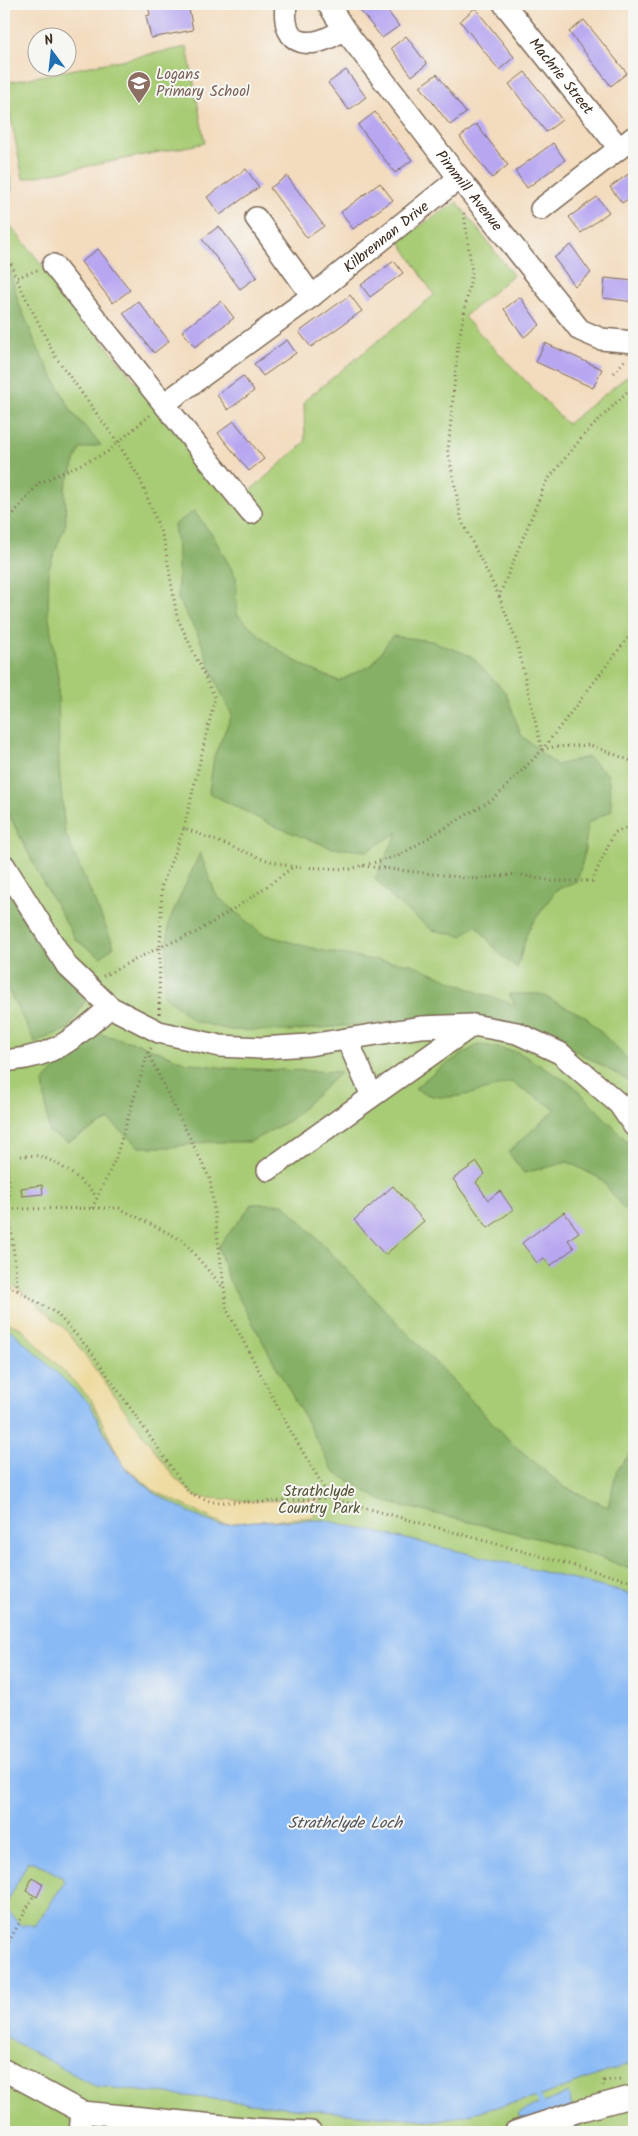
<svg xmlns="http://www.w3.org/2000/svg" width="638" height="2136" font-family="Kalam,sans-serif">
<rect width="100%" height="100%" fill="#f6f6f2"/>
<filter id="ink" filterUnits="userSpaceOnUse"><feTurbulence type="fractalNoise" baseFrequency=".02" numOctaves="2"/><feDisplacementMap in="SourceGraphic" scale="10" xChannelSelector="R" yChannelSelector="G"/><feConvolveMatrix kernelMatrix="1 2 1 2 8 2 1 2 1" color-interpolation-filters="sRGB"/></filter>
<filter id="wash" filterUnits="userSpaceOnUse"><feTurbulence type="fractalNoise" baseFrequency=".0096" numOctaves="4" result="noise"/><feDisplacementMap in="SourceGraphic" scale="20" xChannelSelector="R" yChannelSelector="G"/><feGaussianBlur stdDeviation="1.12" result="paint"/><feColorMatrix in="noise" values="0 0 0 0 0 0 0 0 0 0 0 0 0 0 0 0 0 1.4 0 .05"/><feComposite in="paint" operator="in"/></filter>
<g filter="url(#wash)">
<rect width="100%" height="100%" fill="#f3dbbd"/>
<path fill="#a8cc75" stroke="#727b4a" d="M187,47L205,143L23,179L4,83Z
M457,202L513,275L464,317L567,424L634,371V855L631,866L634,867V2132H4V211L6,220L234,505L305,442L304,401L434,295L399,240Z"/>
<path fill="#86b066" stroke="#606d42" d="M4,144L12,190L4,201Z
M4,250L18,301L38,349L72,412L101,445L80,449L65,488L66,523L49,568L48,612L58,677L59,766L65,833L114,946L101,957L76,940L45,886L4,805V444L9,387L7,315L4,305Z
M194,511L213,536L236,577L237,614C272,648 294,664 339,681L372,665L392,636L432,641L471,656L506,693L521,735L556,765L588,757L608,775L612,810L588,823L584,856L577,881L556,890L528,930L517,968L500,954L476,925L462,936L432,930L395,901L375,878L398,832L368,851L332,848L274,826L209,793L214,756L232,715L218,686L199,637L178,599V550L174,525Z
M200,853L216,895L262,934L319,950L367,959L412,964L477,992L515,1005L509,994H540L586,1017L633,1065L634,1084L555,1039L494,1020L394,1021L290,1031L230,1030L194,1021L164,995L169,921Z
M4,887L42,950L85,1001L68,1029L35,1042L4,982Z
M100,1034L140,1044L184,1062L224,1068L341,1072L290,1120L250,1142H208L171,1147H139L109,1120L68,1142L49,1132L43,1082L61,1063Z
M479,1044L518,1052L574,1086L623,1137L634,1152V1222L601,1179L568,1162L524,1173L508,1152L556,1109L511,1082C482,1090 442,1108 415,1088L437,1070Z
M252,1204H284L514,1445L564,1487L608,1507L617,1470L634,1449V1571L605,1559L544,1540L382,1501L334,1472L228,1278L218,1247Z"/>
<path fill="#eeda9e" stroke="#94825e" d="M4,1280L22,1291L67,1331L175,1478L196,1497L249,1501L320,1499L313,1517L223,1524L153,1490L122,1464L91,1399L21,1328L4,1321Z"/>
<path fill="#89baf5" stroke="#62728a" fill-rule="evenodd" d="M4,1327L12,1331L90,1404L103,1431L125,1468L156,1494L196,1516L219,1525L255,1521L325,1520L496,1560L634,1595V2062L538,2097L440,2121L322,2111L95,2086L4,2036ZM28,1862H34L62,1877L64,1883L35,1926L27,1924L22,1926L8,1911L6,1905Z
M568,2093L579,2132H527L518,2113Z"/>
<g fill="none" stroke-linecap="round" stroke-linejoin="round">
<path stroke="#89baf5" stroke-width="5" d="M538,2097L544,2110"/>
</g>
<g id="blocks">
<path fill="#b7a7f1" d="M148,4H173L174,7L188,4L193,30L151,38L146,16L150,15Z
M355,4H382L399,26L382,38Z
M475,8L514,57L499,70L460,21Z
M584,20L627,73L611,86L569,32Z
M406,36L427,64L412,76L391,48Z
M346,70L366,97L349,110L328,83Z
M525,72L562,120L546,132L509,84Z
M437,74L466,113L450,125L420,86Z
M375,112L412,160L395,173L358,125Z
M476,124L508,165L492,178L460,137Z
M553,143L565,160L527,188L515,171Z
M246,169L259,187L220,215L207,197Z
M634,170V195L622,203L610,187Z
M287,176L324,226L307,238L270,188Z
M380,183L393,200L353,229L341,212Z
M597,197L609,212L581,233L569,217Z
M219,226L257,277L240,289L202,239Z
M571,245L591,273L575,286L554,258Z
M98,249L130,290L113,303L81,262Z
M394,261L403,273L370,297L361,285Z
M605,278L634,281V302L603,298Z
M350,295L362,311L311,347L299,332Z
M520,297L540,325L524,337L504,309Z
M138,301L169,341L154,353L123,313Z
M221,301L234,318L195,347L182,331Z
M287,340L296,353L263,376L254,364Z
M545,343L602,369L593,388L536,362Z
M243,376L254,391L228,410L217,395Z
M234,421L264,459L249,471L218,433Z
M477,1162L485,1174L476,1182L488,1200L500,1191L513,1210L488,1228L453,1179Z
M42,1185L43,1194L22,1196L21,1188Z
M393,1186L424,1221L385,1255L354,1220Z
M564,1212L579,1232L568,1240L574,1248L550,1266L544,1258L537,1263L522,1243Z
M32,1878L43,1884L37,1897L26,1891Z
M87,2120L130,2123L129,2132H86Z"/>
</g>
</g>
<g filter="url(#ink)">
<use href="#blocks" fill-opacity="0" stroke="#7b6856" stroke-width="1"/>
<g fill="none" stroke-linecap="round" stroke-linejoin="round">
<g stroke="#7b6856" stroke-width="24">
<g id="minor">
<path d="M286,4C281,50 313,50 344,29"/>
<path id="s1" d="M328,4L344,29L459,178L580,330L601,339L634,342"/>
<path id="s2" d="M504,4L619,148"/>
<path d="M541,209L634,137"/>
<path d="M256,218L312,296"/>
<path d="M53,265L251,513"/>
<path id="s3" d="M164,404L312,296L459,178"/>
<path d="M4,865L67,966L110,1007L159,1032L220,1046L261,1048L309,1045L421,1027L473,1025L517,1033L560,1053L619,1104L634,1126"/>
<path d="M347,1039L372,1096"/>
<path d="M12,1060C58,1055 77,1036 110,1007"/>
<path d="M268,1170L473,1025"/>
<path d="M4,2070L82,2112L254,2129L311,2132"/>
<path d="M80,2132L82,2112"/>
<path d="M515,2132L582,2110L634,2096"/>
</g>
</g>
<path stroke="#7b6856" stroke-width="3" stroke-dasharray="1 4" stroke-linecap="butt" d="M464,213L472,272L458,345L448,451L462,522L499,596
M4,245L16,278
M37,270L16,278L55,356L118,443L140,479L164,540L177,617L215,698L184,828
M614,373L625,360
M634,385L583,436L546,482L499,596L516,640L542,750L553,747L590,745L634,762
M4,525L39,483L106,453L150,415
M363,866L477,879L516,874L552,881H592L614,833L634,824
M103,976L160,947L162,885L184,828L263,859L293,867L350,869L398,856L495,798L542,750L634,630
M159,1014L160,947L197,932L249,899L292,868
M151,1048L148,1053L210,1179L227,1310L290,1430L330,1498
M21,1156C26,1156 33,1155 38,1156C59,1161 83,1181 97,1197
M7,1159L9,1209L18,1291
M92,1208L115,1160L148,1053
M4,1209L119,1208L182,1240L222,1286
M4,1283L56,1313L90,1350L189,1493L212,1502H267L330,1498L634,1582
M4,1951L34,1895
M603,2086L604,2081L621,2079"/>
<use href="#minor" stroke="#fff" stroke-width="21"/>
</g>
</g>
<defs>
<g id="school-pin" transform="scale(1.25)"><path d="M0 17L-7.5 6A9.5 9.5 0 1 1 7.5 6Z" fill="#8d6e63" stroke="#f6f6f2"/><path d="M0-5L7-2L0 1L-7-2ZM-4 1L0 2.5L4 1V4Q0 6-4 4Z" fill="#fff"/></g>
</defs>
<g fill-rule="evenodd">
<use href="#school-pin" x="139" y="83"/>
</g>
<g text-anchor="middle" stroke-width="4" stroke-linejoin="round" paint-order="stroke">
<g font-size="15" fill="#785e54" stroke="#f6f6f2" text-anchor="start">
<text x="156" y="79">Logans<tspan x="156" dy="17">Primary School</tspan></text>
</g>
<g font-size="15" fill="#3b2a1e" stroke="#f6f6f2">
<text dy="5" stroke="none"><textPath href="#s2" startOffset="92">Machrie Street</textPath></text>
<text dy="5" stroke="none"><textPath href="#s1" startOffset="234">Pirnmill Avenue</textPath></text>
<text dy="5" stroke="none"><textPath href="#s3" startOffset="278">Kilbrennan Drive</textPath></text>
</g>
<g font-size="15" fill="#565234" stroke="#f6f6f2">
<text x="319" y="1496">Strathclyde<tspan x="319" dy="17">Country Park</tspan></text>
</g>
<g font-size="16" font-style="italic" fill="#52555e" stroke="#f6f6f2">
<text x="345" y="1828">Strathclyde Loch</text>
</g>
</g>
<rect width="638" height="2136" fill="none" stroke="#f6f6f2" stroke-width="20"/>
<g transform="translate(52 52) rotate(345)"><circle r="24" fill="#f6f6f2" stroke="#aba49d"/>
<path d="M0-4L9 19L0 12L-9 19Z" fill="#1f6fb2"/>
<text y="-8" font-size="14" font-weight="bold" text-anchor="middle" fill="#3b2a1e">N</text>
</g>
</svg>
